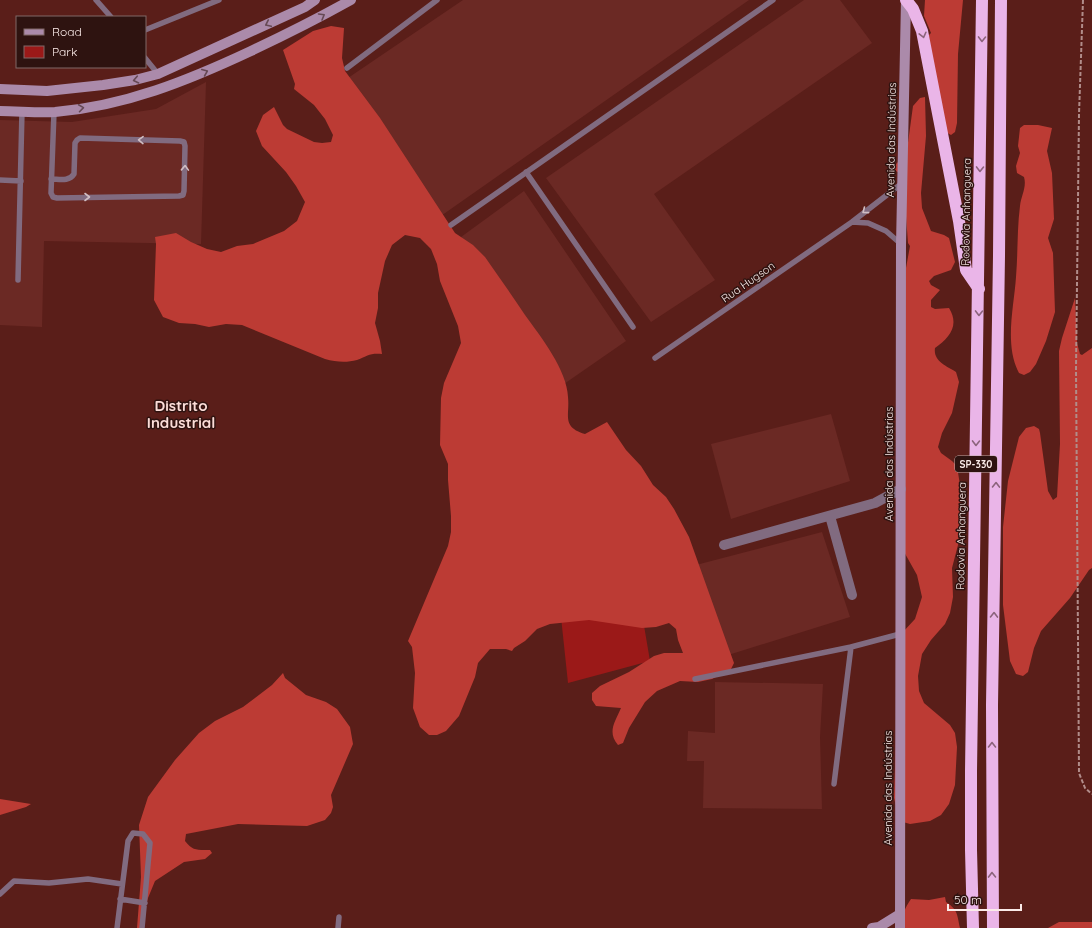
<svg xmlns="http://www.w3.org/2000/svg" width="1092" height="928" font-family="Quicksand,sans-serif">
<rect width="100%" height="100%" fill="#5a1e19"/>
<path fill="#6b2924" d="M463,0H749L438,218L345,80Z
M804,0H840L872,43L654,194L715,280L651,322L546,178Z
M206,82L201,244L44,241L42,327L0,325V120L72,122L156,109Z
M524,191L626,341L564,384L461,237Z
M831,414L850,481L731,519L711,444Z
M822,532L850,617L725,656L696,565Z
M715,682L823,684L820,737L822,809L703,808L704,761H687L688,731L715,733Z"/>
<path fill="#9b1918" d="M640,602L650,661L568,683L561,617Z"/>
<path fill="#bc3b34" d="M925,0H963L958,54L957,123L955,132L951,135L944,131L936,113L929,35L931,33L924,16Z
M331,26L344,28L342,58L345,71L380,118L455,233L473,245L485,257C498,276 512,295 525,315C541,337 567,370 568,397C570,415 561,427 585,434L607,422L626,450L641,466L653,485L666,497L674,509L689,537L734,663L731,669L712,679L698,682L680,681L657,691L645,702L629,728L623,743L618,745C607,732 615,722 621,708L596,706L592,700V693L600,686L629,672L654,656L664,653H683L678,640L676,629L669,623L656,627L642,628L589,620L550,624L537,629L525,641L514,648L512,651L506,649H490L478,663L475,677L459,716L446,731L437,735H429L420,727L413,708L415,673L412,647L408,641L448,546L451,532V516L448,480V464L440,445L441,398L444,383L461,343L458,326L440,281L437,264L431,249L420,238L405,235L392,245L385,261L378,293V308L375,323L380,341L382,354C369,353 368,356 357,360C346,363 336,362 325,359L242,325L226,324L209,327L195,324L179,323L163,317L154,300L156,244L155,237L176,233L191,242L207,249L221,252L237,246L253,244L284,231L297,221L305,202L296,186L286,172L262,146L256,131L263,115L274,107L283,125L287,129L314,142L322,143L331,142L333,135L325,119L314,105L294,89L295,84L283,50L313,31Z
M925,97L926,136L921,193L922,208L931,231L944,235L949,238L955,262L951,270L934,276L929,281L931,285L940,290L931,300V307L935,309L949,308C960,326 949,338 935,348C933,361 946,366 956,372L959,382L952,413L942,433L938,447L941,453L952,461L957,466L962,498L958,545L952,568L953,597L950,613L945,624L931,640L922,654L918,676L919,691L924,703L950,725L955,733L957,747L955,785L949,804L941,815L930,821L910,824L903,822L899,818L894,798L899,650L903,632L915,619L922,597L917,575L903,550L901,345L906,268L910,246L908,243L903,176L892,168L902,158L907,150L913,106L920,98Z
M1024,125H1038L1052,128L1047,151L1052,173L1054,219L1048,238L1053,253L1055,312L1046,341L1036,364L1030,372L1024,375L1019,373C1004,345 1014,307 1016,277C1018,253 1017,229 1020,206C1021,196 1027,187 1024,177L1017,173L1016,166L1020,153L1018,146L1020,128Z
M1075,298L1077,343L1080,354L1082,355L1092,348V568L1089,570L1070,598L1041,631L1034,648L1028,672L1023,676L1016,674L1010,661L1003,605V527L1008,481L1019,437L1026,428L1034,426L1039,429L1040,433L1048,491L1053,500L1057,497L1060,444L1059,351L1062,338Z
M283,673L285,678L306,695L326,702L337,709L350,727L353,744L331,795L333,807L331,813L325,820L307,826L238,824L186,834L185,841C193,851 197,850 210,850L212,853L205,859L184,862L155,881L148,898L140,928H137L141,877L139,825L148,797L175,760L199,733L215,721L243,707L272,685Z
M0,799L31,804L26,807L0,815Z
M945,897L946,902C958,910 957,914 960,928H901C901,918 905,907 911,899L929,900Z
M1059,922H1092V928H1048Z"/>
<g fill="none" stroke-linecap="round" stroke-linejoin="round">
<path stroke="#b18d8a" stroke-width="2" stroke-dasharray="4 2" stroke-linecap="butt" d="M1083,0L1079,114L1076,369L1079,773L1085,788L1092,794"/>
<path stroke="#816b80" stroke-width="5.5" d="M96,0L111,17
M145,30L219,0
M145,58L158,74
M347,68L437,0
M526,172L633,327
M51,179C59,179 69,182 74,174L75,143L77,140L80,138L180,141L184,142L185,146L184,191L183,195L179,196L57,198L53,197L51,193L54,112
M0,180L21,181
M852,222L868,223L886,231L901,244
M451,225L773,0
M18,280L22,111
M655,358L852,222L901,184
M695,679L851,647
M834,784L851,647L900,634
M0,894L14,881L49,883L88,879L122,884
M120,899L145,903
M117,928L128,841L133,833L143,834L150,843L142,928
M338,928L339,917"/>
<path stroke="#816b80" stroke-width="10" d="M830,516L852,595
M724,545L875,503L901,489"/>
<path stroke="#ab8aaa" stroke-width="10" d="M0,89L47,91L103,85L135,80L158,74L305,7L315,0
M0,111C18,111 37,113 55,112C125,106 187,81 251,51C285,35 317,19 351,0
M872,928L879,927L900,914
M900,928L901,245L906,0"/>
<path stroke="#eab5e8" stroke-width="12" d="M906,0L913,9L922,31L959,221L966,270L979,289
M973,928L971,850V771L982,0
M993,928L992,705L999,256L1001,0"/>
</g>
<defs><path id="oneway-chevron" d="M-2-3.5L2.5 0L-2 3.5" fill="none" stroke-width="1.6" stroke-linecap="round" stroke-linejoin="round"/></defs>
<g stroke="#664955">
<use href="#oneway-chevron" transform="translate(322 16) rotate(-30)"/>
<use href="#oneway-chevron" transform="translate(268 24) rotate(155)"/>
<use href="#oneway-chevron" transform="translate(205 72) rotate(-23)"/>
<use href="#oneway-chevron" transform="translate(136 80) rotate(168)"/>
<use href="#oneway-chevron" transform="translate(81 108) rotate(-8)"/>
</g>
<g stroke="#8c647c">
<use href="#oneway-chevron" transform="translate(923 35) rotate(76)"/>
<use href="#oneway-chevron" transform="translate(982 39) rotate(91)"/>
<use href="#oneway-chevron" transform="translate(980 169) rotate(91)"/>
<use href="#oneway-chevron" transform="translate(979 313) rotate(91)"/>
<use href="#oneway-chevron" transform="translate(976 443) rotate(91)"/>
<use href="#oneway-chevron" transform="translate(996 485) rotate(-89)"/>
<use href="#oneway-chevron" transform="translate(994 615) rotate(-89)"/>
<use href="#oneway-chevron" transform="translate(992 745) rotate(-90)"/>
<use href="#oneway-chevron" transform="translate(992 875) rotate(-91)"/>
</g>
<g stroke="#d0bec4">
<use href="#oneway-chevron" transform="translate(141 140) rotate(-179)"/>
<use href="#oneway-chevron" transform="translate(185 168) rotate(-88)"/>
<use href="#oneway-chevron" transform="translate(87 197)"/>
<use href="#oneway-chevron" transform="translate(865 211) rotate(143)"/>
</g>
<g text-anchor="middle" stroke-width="3" stroke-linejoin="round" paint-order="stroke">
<rect fill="#2e1310" stroke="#beaaa8" stroke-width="1" x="955" y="456" width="42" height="16" rx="3"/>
<g font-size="10" font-weight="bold" fill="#fbebe9">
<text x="976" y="468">SP-330</text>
</g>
<g font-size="11" fill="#fbebe9" stroke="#2e1310">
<text transform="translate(891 140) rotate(-89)" y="4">Avenida das Indústrias</text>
<text transform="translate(966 212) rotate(-89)" y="4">Rodovia Anhanguera</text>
<text transform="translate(748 282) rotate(-35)" y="4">Rua Hugson</text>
<text transform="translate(889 464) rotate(-90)" y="4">Avenida das Indústrias</text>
<text transform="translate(961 536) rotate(-89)" y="4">Rodovia Anhanguera</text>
<text transform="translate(888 788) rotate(-90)" y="4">Avenida das Indústrias</text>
</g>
<g font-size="15" font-weight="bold" fill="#fbdcd7" stroke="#2e1310">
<text x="181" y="411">Distrito<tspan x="181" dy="17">Industrial</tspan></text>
</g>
</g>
<rect x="16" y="16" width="130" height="52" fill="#2e1310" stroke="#806967"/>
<rect x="24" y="29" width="20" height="6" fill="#ab8aaa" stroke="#806967"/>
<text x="52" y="36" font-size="12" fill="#fbebe9">Road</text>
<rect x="24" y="46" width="20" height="12" fill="#9b1918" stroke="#806967"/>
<text x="52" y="56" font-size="12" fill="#fbebe9">Park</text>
<path d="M948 904v6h73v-6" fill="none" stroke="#fbebe9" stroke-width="2"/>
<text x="954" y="904" font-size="12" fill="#fbebe9" stroke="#2e1310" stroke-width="3" paint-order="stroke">50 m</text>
</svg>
